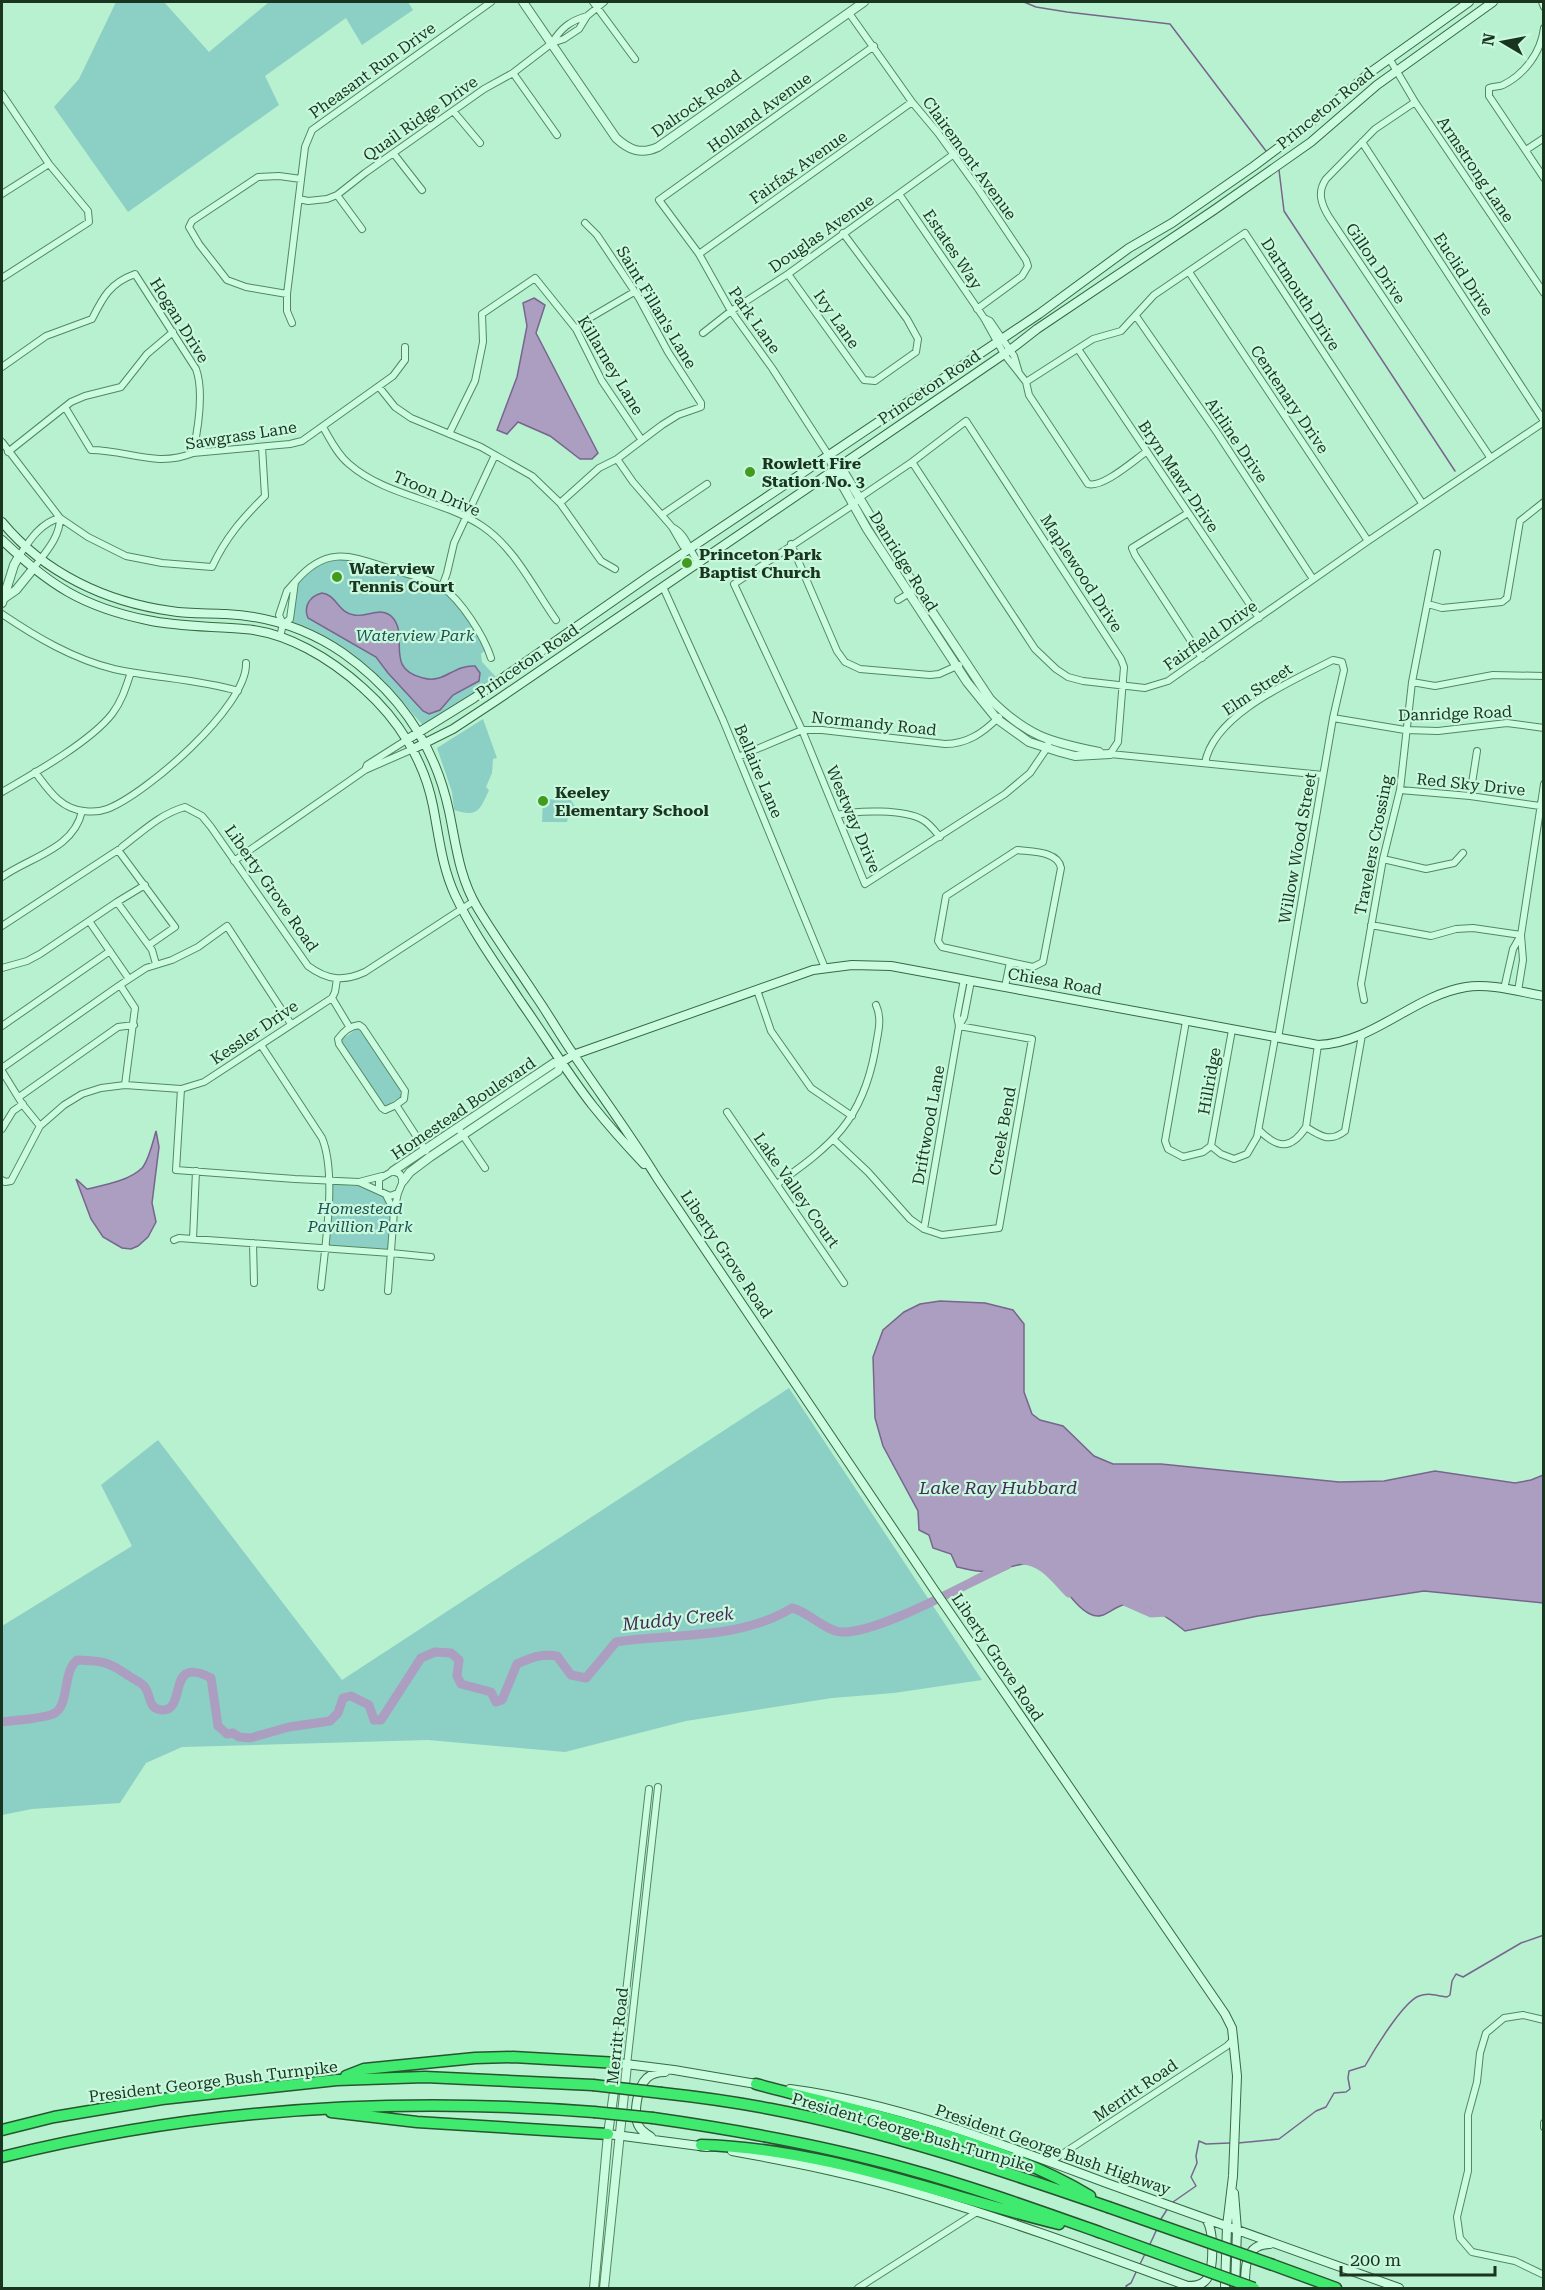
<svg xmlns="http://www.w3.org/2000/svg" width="1545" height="2290" font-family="'Roboto Serif',serif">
<rect width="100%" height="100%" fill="#b8f1d0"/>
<path fill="#8ccfc4" d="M116,2H164L209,52L269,2H408L413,10L362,45L346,18L265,76L279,105L128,212L54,107L79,79Z
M340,555L430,581L456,599L488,648L481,654L482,662L497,678L460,703L423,725C409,711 397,694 382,679C356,654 325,636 291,623C296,574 292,572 340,555Z
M483,719L497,758L493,759L492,773L486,787L489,790C480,810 478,818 454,810L452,792L437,748Z
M543,799L571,800L576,808V817L568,818L567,822H542Z
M358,1028L405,1094L384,1107L340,1041Z
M331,1184C352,1186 386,1183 390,1211C392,1222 389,1237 388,1249L327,1245Z
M789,1388L982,1680L894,1693L832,1698L686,1721L565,1752L428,1740L182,1747L146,1763L120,1803L32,1809L2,1815V1626L132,1546L101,1485L158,1440L342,1680Z"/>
<path fill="#ac9ec0" stroke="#78658e" stroke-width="1.5" d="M534,298L545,305L536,333L598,453L592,459H580L550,436L518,422L507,434L497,430L517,377L527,326L523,303Z
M322,593C337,595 338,613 354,615C367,618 382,605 393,618C409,637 384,669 423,678C445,684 452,665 475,666L480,673L479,681L453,695L440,710L429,714L423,711L388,673L376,657L308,618C303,606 310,596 322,593Z
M156,1131L159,1147L152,1203L156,1222L148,1237L138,1246L131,1249L122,1248L103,1237L91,1219L76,1179L87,1189C104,1185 129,1181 142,1168C149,1160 153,1141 156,1131Z
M940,1301L985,1303L1013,1310L1024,1324V1392L1032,1414L1040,1420L1063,1426L1094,1456L1113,1464H1161L1339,1482L1384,1481L1435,1471L1515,1483L1531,1480L1543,1475V1603L1424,1591L1258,1616L1185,1631C1169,1618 1146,1601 1123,1605C1111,1608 1103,1621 1090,1614C1070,1605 1054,1566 1038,1562C1029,1561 1000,1570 989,1571C979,1573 967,1569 957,1567L951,1554L933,1548L929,1535L919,1530L918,1511L883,1446L875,1418L873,1357L883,1330L904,1312L920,1304Z"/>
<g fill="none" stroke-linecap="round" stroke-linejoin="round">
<path stroke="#78658e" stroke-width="1.5" d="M1024,2L1036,7L1067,12L1170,24L1266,151
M1279,170L1284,211L1455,471
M1238,2143L1279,2139L1316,2111L1326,2107L1334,2093L1346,2092L1350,2089L1348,2078L1349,2071L1365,2066C1374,2050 1403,2002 1419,1996C1429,1992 1437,1996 1447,1997L1450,1995L1452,1981L1456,1974L1463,1977L1521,1943L1544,1935
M1173,2202L1196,2186L1191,2177L1197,2163L1196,2156L1199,2141L1206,2144L1230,2143
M1161,2219L1168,2208
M1150,2244L1157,2229
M1139,2266L1145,2254
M1127,2288L1126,2286L1131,2283L1137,2270"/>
<path stroke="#ac9ec0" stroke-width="9" d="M1023,1560C1043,1561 1056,1580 1069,1593
M1126,1602L1151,1613L1167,1612L1169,1610
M2,1722C14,1720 42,1719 53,1714C70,1707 62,1672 77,1660C102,1661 108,1661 129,1676C133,1679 141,1682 144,1686C152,1695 147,1709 162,1710C188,1711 165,1654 211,1678L218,1726L227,1734L233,1733L239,1737L250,1738L289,1727L330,1721L338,1713L343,1698L351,1696L369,1705L374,1720H381L421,1658L435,1652L451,1653L459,1660L457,1676L461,1684L491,1692L496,1702L502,1700L517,1664C531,1658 542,1653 557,1656L571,1675L586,1678L616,1642C674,1633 740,1640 792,1608C809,1612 825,1631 841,1632C879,1634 968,1582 1007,1565"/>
<g stroke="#528860" stroke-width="8">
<path id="minor" d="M593,2L635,59
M1542,2L1544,7
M849,13L912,102L938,133L979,190L1026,260L1028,266L1022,276L977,309
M587,16L604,2
M1544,28C1541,52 1525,74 1503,85C1499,87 1494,86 1489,88V96L1544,178
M1389,58L1415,102L1544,293
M513,73L557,135
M2,94L49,164L88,211L89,222L2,278
M1415,102L1375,129L1326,179C1317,192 1321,204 1329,217L1490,457
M454,112L480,143
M1362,142L1544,421
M1526,150L1544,138
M394,154L422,190
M2,194L49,164
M899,194L984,318L1004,354L1019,373L1014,356L990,321L984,318
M337,195L362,229
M299,199L308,201L327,199L337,195L365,173L484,89L513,73L552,43L564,39L579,29L587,16C570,21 561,28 552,43
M699,254L912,102
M1189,272L1368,541
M788,274L864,380L875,381L916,352L918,339L907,319L843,233
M287,294L246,287L227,280L199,244L189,227L192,221L258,177L279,176L301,179
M1136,316L1218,434L1313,579
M292,323L287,311V294L305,147L312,130L491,2
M576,329L588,319L634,292
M703,333L731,311L788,274L954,154
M1078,349L1259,618
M2,367L46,336L92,319C103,297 110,283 135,274L196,369C204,391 198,429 193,453
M1019,373L1026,382L1029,395L1088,484C1103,488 1133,461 1146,452
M1026,382L1093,339L1121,331L1154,295L1245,233L1422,503
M379,387L395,407L411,418L481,447L532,476L560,503L601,561L615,569
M65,407L91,450C128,450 156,468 193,453L290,444L302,441L393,376L405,360V347
M323,427C330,439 337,454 349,464C387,497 441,499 482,526C515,548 534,589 556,620
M449,434L475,381L483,342L482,314L535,278L576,329L602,381L641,439
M2,442L60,518L88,537L126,556L162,563L212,567C226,537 242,519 265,496L262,447
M8,452L71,402L85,396L121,387L147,354L173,332
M829,456L772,368L731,311L699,254L659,200L874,46
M617,459L633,482L672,527
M912,462L1035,649L1056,669L1068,677L1083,681L1145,688L1168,681L1368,541L1544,422
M560,503L599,468L617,459L662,425L678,415L701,407V403L668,352L639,298L597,235L585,223
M1188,513L1132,548L1135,555L1202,658
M663,514L707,484
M791,544L837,651L845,662L860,669L930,675L939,674L959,665
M689,550L683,546L672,527C686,534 689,550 698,562
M19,556C29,541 41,522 60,518C60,538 44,554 33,569
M295,582C328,543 353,557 394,570C409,575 428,578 442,587C461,600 484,636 491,658
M442,587L447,573L454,543L495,455
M663,587L723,720L825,968
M898,600L916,589
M1428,604L1442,608L1502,602L1507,598L1520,521L1544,502
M2,614C36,637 73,659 114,669C155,678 197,679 238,691
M280,637L283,624L290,619L295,582L287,591L279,615L283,624
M1412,682L1435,686L1493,675L1544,676
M1333,718L1405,730L1438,731L1507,723L1544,728
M1049,740L1047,748L1030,773L1005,794L865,884L802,730L734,584L853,505L859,498L912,462L966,421L1121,659L1124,667L1118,742L1110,754
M1110,754L1323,775
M738,757L802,730H822L945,744C967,744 983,733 999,717
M1205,763C1214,714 1292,681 1333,660L1342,662L1344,670L1333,718L1278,1038
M365,770L413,749
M35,772C48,789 60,809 84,811C91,812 99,812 107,809C145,795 248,706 246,663
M1400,790L1470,796L1540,806
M2,792C33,774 90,742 112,714C122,701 126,687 131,672
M1470,796L1477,751
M837,815C857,810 905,809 923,820C930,824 935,831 940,837
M122,847C142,832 160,814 185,807L202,816L211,827L308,966C327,980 343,982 365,972L474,901
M1383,859L1426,869L1454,863L1463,853
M234,861L348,782L365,770L367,765L408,739
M2,877C30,857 74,849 82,811
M117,902L145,885
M89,921L129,979
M1371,925L1431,936L1456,929L1473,928L1521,935L1544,784
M2,926L118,850L175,927L149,945
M2,968L27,961L40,954L117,902L152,950L156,964
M964,979L957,1016L959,1026L964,1017L971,981
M1005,987L1010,962L1033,967L1043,962L1061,868C1058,851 1032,852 1017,850L946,896L938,941L942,947L1010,962
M1504,989L1513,949L1521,935L1523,960L1518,991
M757,990L771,1031L811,1088L852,1116
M332,998L350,1028
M1364,1000L1361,984L1383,859L1400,790L1412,682L1437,553
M1186,1021L1165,1141L1168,1149L1183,1157L1203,1152L1211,1146
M2,1026L110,951
M1232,1030L1211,1146L1221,1154L1234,1159L1247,1154L1257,1137L1275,1038
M261,1045L322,1138C337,1174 325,1246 321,1287
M2,1068L120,985
M2,1071L23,1105L40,1126
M125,1085L135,1008L120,985L146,968L172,960L198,947L227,926L291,1024
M181,1089L176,1170L295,1179L359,1182
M19,1097L118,1027L134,1025
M396,1105L385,1110L382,1108L339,1044L338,1039C343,1032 350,1026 359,1025L363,1028L405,1091L404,1099L396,1105L426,1151
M727,1112L844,1283
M1306,1127C1320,1136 1330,1143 1345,1131L1362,1035
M458,1128L485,1168
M2,1129L13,1111L23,1104
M1259,1130C1278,1149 1291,1150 1306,1127L1318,1045
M834,1140L868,1172L910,1219L924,1229L942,1235L999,1228L1032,1039L959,1026L924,1229
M2,1180L5,1182L11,1181L40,1126L64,1105L82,1094L101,1088L125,1085L181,1089L204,1082L332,998L335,992L337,979
M777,1184C832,1145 862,1121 875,1051C877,1036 883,1020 876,1005
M379,1190V1179L393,1171L400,1174L403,1181L398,1193L390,1196L359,1182L382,1176
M386,1195L394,1211L398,1193
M193,1239L196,1171
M174,1240L179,1238L391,1253L431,1257
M253,1243L254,1283
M388,1291L394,1211
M1544,2020L1523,2015L1504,2018L1486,2033L1480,2053L1477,2082L1468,2115V2171L1457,2217L1460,2238L1472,2252L1515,2261L1544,2275
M618,2063L649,1789
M627,2065L658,1787
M1544,2123V2127
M1050,2162L1227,2046L1234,2039
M858,2288L977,2212"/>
</g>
<g stroke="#528860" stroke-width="10">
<path id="tertiary" d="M523,2L616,138C629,150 641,155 658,147L864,2
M829,456L835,472L867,529L967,682L997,719L1029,742L1060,752L1075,756L1110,754
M835,462L842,469L886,542L990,699C1027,736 1049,742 1099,752
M3,599L16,590L33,569
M2,603L14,565L19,556
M393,1171L554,1063L562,1062
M403,1181L410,1172L430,1157L558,1071L562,1062
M594,2288L608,2134L618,2063
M604,2288L627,2065"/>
</g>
<g stroke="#366941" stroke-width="10">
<path id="secondary" d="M2,522C44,573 106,602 171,611C189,614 207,613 226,614C267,616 308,629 343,653C398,692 435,745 449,811C456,844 459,877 477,907C495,937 516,966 535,995C549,1015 561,1037 576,1058C603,1098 632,1137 657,1178L937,1594L1225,2014L1232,2028L1237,2076L1233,2176L1227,2226L1225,2288
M2,540C49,585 83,607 147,620C179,627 212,626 244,629C287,632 331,659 363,688C398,719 424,760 433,806C439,837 442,867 455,895C473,933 498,967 521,1002C545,1036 567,1073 593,1106C609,1126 626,1145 644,1164
M408,739L474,698L649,576L1039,314L1129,248L1172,223L1254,166L1302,130L1368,74L1469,2
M413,749L453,729L497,700L1010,350L1037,329L1214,210L1311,142L1377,85L1493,2
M562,1062L573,1055L813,970L852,965L891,966L1318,1045C1374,1043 1412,996 1466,987C1490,983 1520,992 1544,996
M618,2063L674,2070L762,2085
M790,2089C901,2104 1007,2146 1112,2185C1207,2220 1303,2254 1399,2288
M608,2134L707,2147
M651,2137C647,2134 643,2132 640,2128C632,2117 637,2087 647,2078C651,2074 659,2072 665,2072
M732,2151C797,2163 863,2176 927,2196C1017,2223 1105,2256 1193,2288
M1234,2193L1237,2230L1235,2288
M1186,2286C1193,2286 1200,2286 1205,2281C1215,2271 1214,2230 1206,2219
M1245,2288C1245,2268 1244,2244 1270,2244"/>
</g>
<g stroke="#285430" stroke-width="13">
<path id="motorway" d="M346,2076L364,2069L475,2058L513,2057L618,2063
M756,2084C863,2113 996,2139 1090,2196
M662,2093C699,2097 735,2102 771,2109C886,2131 998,2169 1108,2207
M331,2112L417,2122L608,2134
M653,2118C737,2130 821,2145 904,2168C970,2186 1034,2209 1099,2232
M2,2130L54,2117L162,2099L337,2080L425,2077L593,2085
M701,2145C824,2148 941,2195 1059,2224
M2,2157C195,2109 395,2096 594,2112
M1273,2265L1336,2288"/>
</g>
<use href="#minor" stroke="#cbfce0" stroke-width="6"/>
<use href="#tertiary" stroke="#cbfce0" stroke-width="8"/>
<use href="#secondary" stroke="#cbfce0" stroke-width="8"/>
<use href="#motorway" stroke="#3fea6f" stroke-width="10"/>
<g stroke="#285430" stroke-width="13" stroke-linecap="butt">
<path id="motorway-bridge" d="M593,2085L662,2093
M594,2112L653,2118
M1108,2207L1273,2265
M1099,2232L1254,2288"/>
</g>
<use href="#motorway-bridge" stroke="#3fea6f" stroke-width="10"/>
</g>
<g fill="#429b1e" stroke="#c8f8dd" stroke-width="2">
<circle cx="750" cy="472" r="6"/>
<circle cx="687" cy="563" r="6"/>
<circle cx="337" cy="577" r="6"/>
<circle cx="543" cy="801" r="6"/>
</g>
<g text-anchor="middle" stroke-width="4.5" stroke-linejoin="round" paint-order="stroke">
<g font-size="16" fill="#19351f" stroke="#c8f8dd">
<text transform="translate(372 70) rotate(-36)" y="6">Pheasant Run Drive</text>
<text transform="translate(696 103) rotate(-35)" y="6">Dalrock Road</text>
<text transform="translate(1325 108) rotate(-39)" y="6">Princeton Road</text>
<text transform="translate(759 112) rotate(-36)" y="6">Holland Avenue</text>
<text transform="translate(420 118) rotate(-35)" y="6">Quail Ridge Drive</text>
<text transform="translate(970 158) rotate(54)" y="6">Clairemont Avenue</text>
<text transform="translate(798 167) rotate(-35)" y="6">Fairfax Avenue</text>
<text transform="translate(1476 169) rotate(56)" y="6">Armstrong Lane</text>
<text transform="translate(821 233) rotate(-35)" y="6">Douglas Avenue</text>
<text transform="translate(953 249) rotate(56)" y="6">Estates Way</text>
<text transform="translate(1376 263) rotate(56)" y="6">Gillon Drive</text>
<text transform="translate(1464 274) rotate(57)" y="6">Euclid Drive</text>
<text transform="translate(1301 294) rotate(57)" y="6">Dartmouth Drive</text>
<text transform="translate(657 307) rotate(59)" y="6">Saint Fillan's Lane</text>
<text transform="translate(837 319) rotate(55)" y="6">Ivy Lane</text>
<text transform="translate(180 320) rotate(58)" y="6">Hogan Drive</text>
<text transform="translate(755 320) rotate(55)" y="6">Park Lane</text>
<text transform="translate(611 365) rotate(59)" y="6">Killarney Lane</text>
<text transform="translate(929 387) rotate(-34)" y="6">Princeton Road</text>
<text transform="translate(1290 399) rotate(56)" y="6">Centenary Drive</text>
<text transform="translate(241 435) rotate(-9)" y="6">Sawgrass Lane</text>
<text transform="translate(1237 440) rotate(56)" y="6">Airline Drive</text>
<text transform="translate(1179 476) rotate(56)" y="6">Bryn Mawr Drive</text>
<text transform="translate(437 493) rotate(23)" y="6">Troon Drive</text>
<text transform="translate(904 561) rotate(58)" y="6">Danridge Road</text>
<text transform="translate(1082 573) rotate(57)" y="6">Maplewood Drive</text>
<text transform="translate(1210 635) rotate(-35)" y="6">Fairfield Drive</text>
<text transform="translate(527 661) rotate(-34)" y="6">Princeton Road</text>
<text transform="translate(1257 689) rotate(-34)" y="6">Elm Street</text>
<text transform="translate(1455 713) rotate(-2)" y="6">Danridge Road</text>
<text transform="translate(874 723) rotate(6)" y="6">Normandy Road</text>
<text transform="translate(759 771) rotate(67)" y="6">Bellaire Lane</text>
<text transform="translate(1471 784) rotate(6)" y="6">Red Sky Drive</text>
<text transform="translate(854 819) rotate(67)" y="6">Westway Drive</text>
<text transform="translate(1373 845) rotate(-79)" y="6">Travelers Crossing</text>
<text transform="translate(1297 848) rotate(-80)" y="6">Willow Wood Street</text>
<text transform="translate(272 888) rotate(55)" y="6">Liberty Grove Road</text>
<text transform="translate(1055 981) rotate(10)" y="6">Chiesa Road</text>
<text transform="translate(254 1032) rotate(-34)" y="6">Kessler Drive</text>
<text transform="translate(1209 1081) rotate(-80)" y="6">Hillridge</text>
<text transform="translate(463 1108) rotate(-34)" y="6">Homestead Boulevard</text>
<text transform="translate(928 1125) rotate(-80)" y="6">Driftwood Lane</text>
<text transform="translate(1002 1131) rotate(-80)" y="6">Creek Bend</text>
<text transform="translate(797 1190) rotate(55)" y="6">Lake Valley Court</text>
<text transform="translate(727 1254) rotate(56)" y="6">Liberty Grove Road</text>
<text transform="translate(998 1657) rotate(56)" y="6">Liberty Grove Road</text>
<text transform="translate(617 2036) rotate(-84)" y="6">Merritt Road</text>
<text transform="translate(213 2081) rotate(-7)" y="6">President George Bush Turnpike</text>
<text transform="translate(1135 2090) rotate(-34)" y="6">Merritt Road</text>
<text transform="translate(913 2132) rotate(16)" y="6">President George Bush Turnpike</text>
<text transform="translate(1053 2149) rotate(19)" y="6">President George Bush Highway</text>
</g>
<g font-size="16" font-weight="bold" fill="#19351f" stroke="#c8f8dd" text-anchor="start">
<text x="762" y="469">Rowlett Fire<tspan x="762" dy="18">Station No. 3</tspan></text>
<text x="699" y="560">Princeton Park<tspan x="699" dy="18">Baptist Church</tspan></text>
<text x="349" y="574">Waterview<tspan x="349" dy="18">Tennis Court</tspan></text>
<text x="555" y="798">Keeley<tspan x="555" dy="18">Elementary School</tspan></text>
</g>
<g font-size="16" font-style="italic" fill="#1e5352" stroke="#c8f8dd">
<text x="415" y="641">Waterview Park</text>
<text x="360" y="1214">Homestead<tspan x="360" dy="18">Pavillion Park</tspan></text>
</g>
<g font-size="18" font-style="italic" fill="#462757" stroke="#c8f8dd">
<text x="998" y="1494">Lake Ray Hubbard</text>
<text transform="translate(678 1619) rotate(-6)" y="6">Muddy Creek</text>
</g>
</g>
<rect width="1545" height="2290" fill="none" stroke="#19351f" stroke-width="6"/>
<g transform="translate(1503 42) rotate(280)" stroke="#c8f8dd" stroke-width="4.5" paint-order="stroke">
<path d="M0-4.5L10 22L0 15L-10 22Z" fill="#19351f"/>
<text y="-9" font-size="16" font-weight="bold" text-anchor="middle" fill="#19351f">N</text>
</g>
<path d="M1341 2266v9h154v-9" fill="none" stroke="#19351f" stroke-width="3"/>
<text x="1350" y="2266" font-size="18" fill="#19351f" stroke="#c8f8dd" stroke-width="4.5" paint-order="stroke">200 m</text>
</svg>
